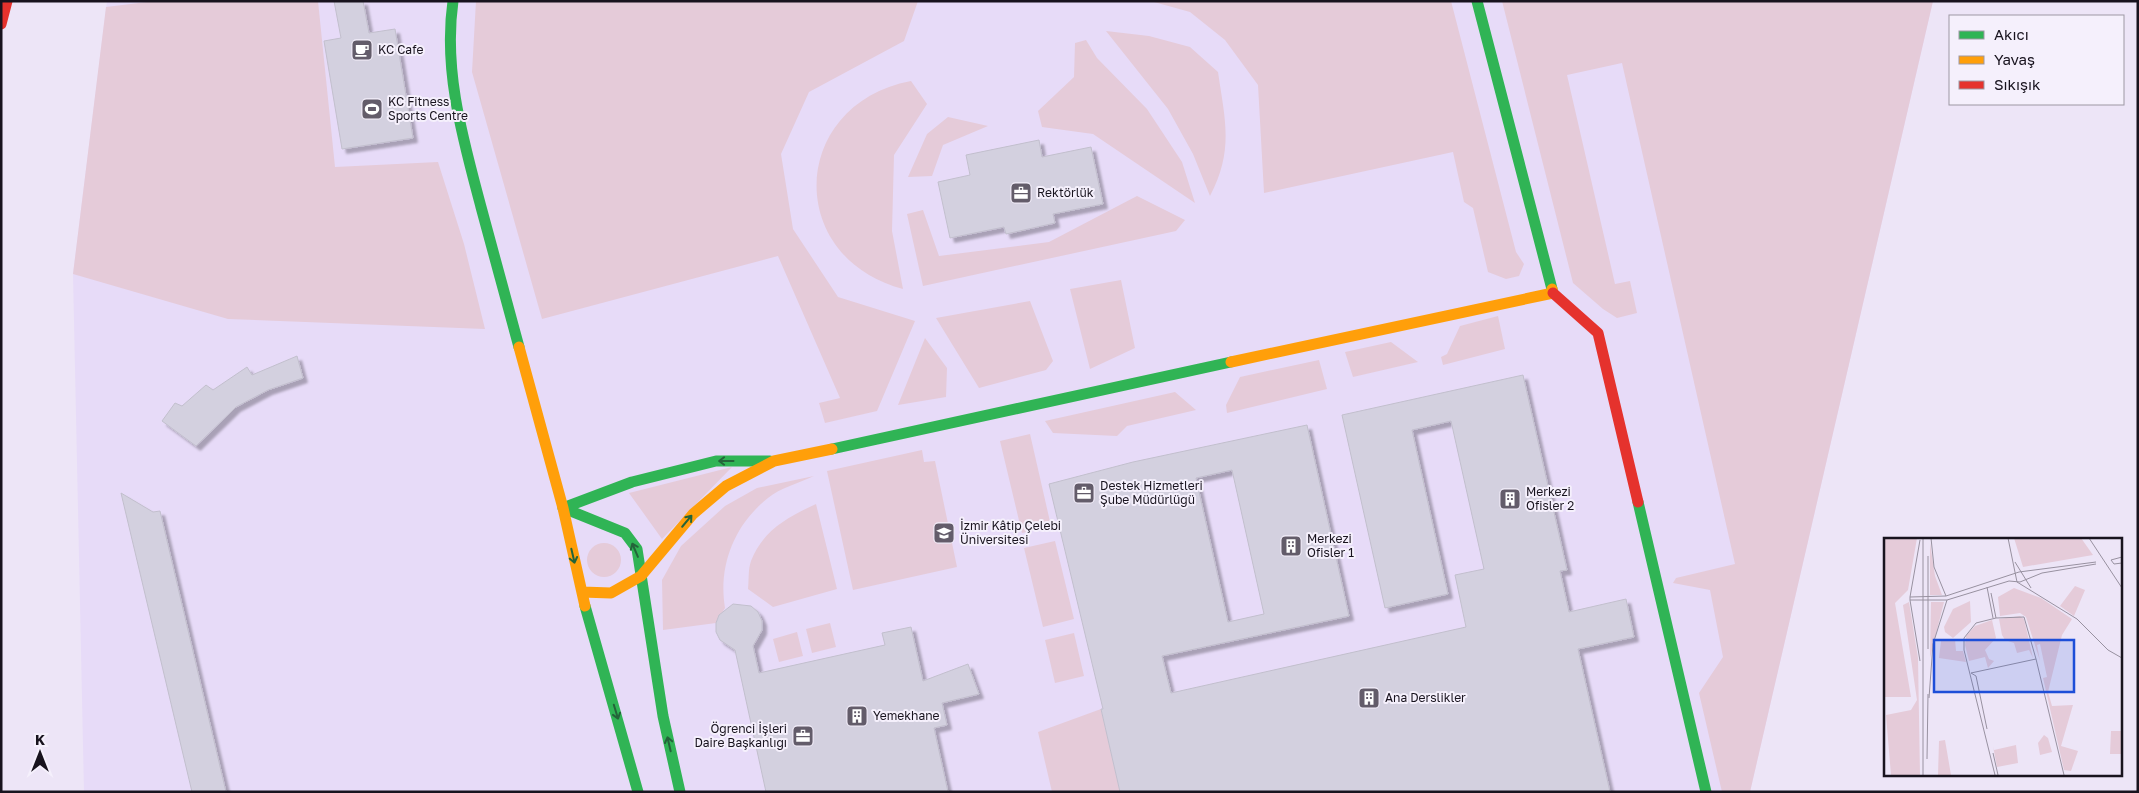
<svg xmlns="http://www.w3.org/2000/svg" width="2139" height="793" font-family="'Golos Text',sans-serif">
<defs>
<filter id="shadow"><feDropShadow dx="4.5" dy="4.5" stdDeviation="1" flood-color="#0004"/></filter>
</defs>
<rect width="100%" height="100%" fill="#ede5f7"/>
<path fill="#e7dbf8" d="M107,1H1933L1750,792H84L73,274Z"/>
<path fill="#e5cbd9" d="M155,1H318L335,167L438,162L464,244L485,329L228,319L73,274L106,7Z
M476,1H918L904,41L809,92L781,154L793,229L838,297L915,321L877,411L825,423L819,403L840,398L778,256L542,319L472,72Z
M1089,1H1451L1516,252L1524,264L1519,276L1506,279L1488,272L1473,208L1464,202L1453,152L1264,193L1258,85L1225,40L1190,12L1154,2Z
M1502,1H1933L1750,792H1722L1699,693L1723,657L1710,590L1673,583L1676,578L1735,564L1622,63L1567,75L1615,284L1630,281L1637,313L1617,318L1603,309L1573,283Z
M1106,31L1149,36L1190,47L1218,72C1225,120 1234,150 1210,196L1193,154L1168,109Z
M1086,40L1097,58L1147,109L1182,162L1195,203L1093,134L1042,127L1038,111L1074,77L1075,43Z
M911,81L927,104L894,155L892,231L903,289C783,257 790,104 911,81Z
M948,117L988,126L943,145L932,176L908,177L927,134Z
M1137,196L1185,220L1176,231L923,286L907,214L923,210L939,256L1049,242Z
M1121,280L1135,348L1090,369L1070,289Z
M1030,301L1053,361L1046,370L979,388L936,318Z
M1498,316L1505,349L1443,365L1441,357L1447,354L1460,326Z
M925,338L947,368L946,397L898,405Z
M1391,342L1418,362L1353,377L1345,352Z
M1319,360L1327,389L1227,413L1226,405L1240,377Z
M1175,392L1196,410L1127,426L1117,436L1053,433L1045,421Z
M1030,434L1051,526L1022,533L1000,441Z
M922,450L924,462L935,461L957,567L853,590L827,471Z
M732,467L662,539L629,493Z
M814,476C799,483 780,488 768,498C734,525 718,566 725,608L716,623L663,630L662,580L681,546L725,506L757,488Z
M816,504L837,589L773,607L748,589C749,580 748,569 751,561C763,530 788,517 816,504Z
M1055,541L1074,619L1043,627L1024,548Z
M587 560a17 17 0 1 1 34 0a17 17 0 1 1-34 0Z
M830,623L836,647L812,653L806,629Z
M797,632L803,656L779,662L773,639Z
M1074,633L1084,676L1055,683L1045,640Z
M1101,709L1120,792H1052L1038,732Z"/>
<path fill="#d3d0df" stroke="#c2bfcd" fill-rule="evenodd" filter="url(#shadow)" d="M334,1H363L369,33L395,29L413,138L342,149L324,41L341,38Z
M1039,140L1042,157L1091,147L1103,204L1053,214L1055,223L1006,234L1004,227L950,238L938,182L970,175L966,155Z
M297,356L303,378L268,390L236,407L196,446L162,421L175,403L182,406L206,385L213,390L247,367L252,375Z
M1523,375L1567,570L1560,571L1569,612L1626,599L1634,637L1578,649L1610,792H1120L1101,709H1103L1049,484L1133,462L1307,425L1349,616L1162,656L1171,693L1466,627L1455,575L1484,569L1451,421L1412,430L1448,594L1385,608L1342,415ZM1232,470L1264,614L1228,622L1196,478Z
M121,493L153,512L160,511L226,792H192Z
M733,604L751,606L758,612L762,621V630L753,646L759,673L885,645L882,633L911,627L923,681L968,664L979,694L942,703L947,725L934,728L948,792H766L735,650L720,640L716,632V623L719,615Z"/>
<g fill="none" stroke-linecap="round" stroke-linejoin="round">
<path stroke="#30b455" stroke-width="11" d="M453,1C443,71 463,139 481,207C494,254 506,300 519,347
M1477,1L1552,289
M832,449L1231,362
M1638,502L1706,792
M563,508L625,533L637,549L663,716L680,792
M563,508L632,482L716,461H770
M585,606L638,792"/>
<path stroke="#ff9f0a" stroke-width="11" d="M519,347L563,508L585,606
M1231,362L1553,293L1552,289
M582,592L611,593L641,576L693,514L726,486L774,461L832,449"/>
<path stroke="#e5322d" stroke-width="11" d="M1,24L7,1
M1553,293L1598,333L1638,502"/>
</g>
<defs><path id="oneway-shaft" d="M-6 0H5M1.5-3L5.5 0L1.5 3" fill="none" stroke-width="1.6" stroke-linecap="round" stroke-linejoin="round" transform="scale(1.25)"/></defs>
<g stroke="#24643a">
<use href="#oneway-shaft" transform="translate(726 461) rotate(-180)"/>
<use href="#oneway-shaft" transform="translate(687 521) rotate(-50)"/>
<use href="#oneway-shaft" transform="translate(635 550) rotate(-113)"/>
<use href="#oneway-shaft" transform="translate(573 556) rotate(77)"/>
<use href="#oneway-shaft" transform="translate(616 712) rotate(73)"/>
<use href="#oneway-shaft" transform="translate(669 744) rotate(-103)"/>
</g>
<defs>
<g id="cafe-square" transform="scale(1.125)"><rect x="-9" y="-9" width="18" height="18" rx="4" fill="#635c6a" stroke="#f5f0fc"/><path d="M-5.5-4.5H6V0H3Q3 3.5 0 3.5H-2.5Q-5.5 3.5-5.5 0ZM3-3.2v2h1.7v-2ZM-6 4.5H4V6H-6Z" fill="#fff"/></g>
<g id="stadium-square" transform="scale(1.125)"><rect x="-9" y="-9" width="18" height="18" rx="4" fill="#635c6a" stroke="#f5f0fc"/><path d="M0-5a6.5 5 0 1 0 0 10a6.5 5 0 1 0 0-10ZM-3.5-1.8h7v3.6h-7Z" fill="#fff"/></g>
<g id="office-square" transform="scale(1.125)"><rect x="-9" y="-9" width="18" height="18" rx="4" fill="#635c6a" stroke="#f5f0fc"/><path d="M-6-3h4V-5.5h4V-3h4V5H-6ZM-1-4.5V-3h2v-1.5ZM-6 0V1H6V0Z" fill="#fff"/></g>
<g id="building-square" transform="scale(1.125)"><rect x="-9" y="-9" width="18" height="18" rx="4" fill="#635c6a" stroke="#f5f0fc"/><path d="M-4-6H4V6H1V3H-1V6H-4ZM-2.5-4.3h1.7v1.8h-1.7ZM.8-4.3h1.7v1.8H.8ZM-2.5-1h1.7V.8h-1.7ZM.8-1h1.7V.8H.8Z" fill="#fff"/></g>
<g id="university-square" transform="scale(1.125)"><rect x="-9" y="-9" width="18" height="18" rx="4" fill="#635c6a" stroke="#f5f0fc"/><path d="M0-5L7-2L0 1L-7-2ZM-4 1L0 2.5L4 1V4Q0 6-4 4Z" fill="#fff"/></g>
</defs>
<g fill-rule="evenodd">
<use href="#cafe-square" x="362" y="50"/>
<use href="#stadium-square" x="372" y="109"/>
<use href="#office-square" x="1021" y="193"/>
<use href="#office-square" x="1084" y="493"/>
<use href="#building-square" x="1510" y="499"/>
<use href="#university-square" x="944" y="533"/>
<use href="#building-square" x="1291" y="546"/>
<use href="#building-square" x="1369" y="698"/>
<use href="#building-square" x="857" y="716"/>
<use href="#office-square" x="803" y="736"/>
</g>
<g text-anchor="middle" stroke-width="4" stroke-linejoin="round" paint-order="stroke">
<g font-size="12" fill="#18131e" stroke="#f5f0fc" text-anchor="start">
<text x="378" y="54">KC Cafe</text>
<text x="388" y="106">KC Fitness<tspan x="388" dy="14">Sports Centre</tspan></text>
<text x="1037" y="197">Rektörlük</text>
<text x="1100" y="490">Destek Hizmetleri<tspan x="1100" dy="14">Şube Müdürlüğü</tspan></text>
<text x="1526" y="496">Merkezi<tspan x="1526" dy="14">Ofisler 2</tspan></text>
<text x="960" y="530">İzmir Kâtip Çelebi<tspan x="960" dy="14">Üniversitesi</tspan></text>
<text x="1307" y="543">Merkezi<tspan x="1307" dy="14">Ofisler 1</tspan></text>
<text x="1385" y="702">Ana Derslikler</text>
<text x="873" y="720">Yemekhane</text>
<text x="787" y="733" text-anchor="end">Öğrenci İşleri<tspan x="787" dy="14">Daire Başkanlığı</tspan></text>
</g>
</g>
<g transform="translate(1884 538)">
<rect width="238" height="238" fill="#ede5f7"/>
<path d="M0,0H33L24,52L11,65L27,159H0ZM130,0H197L209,17L139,29ZM46,5L51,38L58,57H46ZM191,48L201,52L190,78L176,68ZM130,50L157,60L188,81L178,97L164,154L168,168L189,167L177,208L194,213L187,233L180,232L159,140L163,139L156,106L153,107L156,123L142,79L136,75L116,78L114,59ZM86,63L87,84L69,100L61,94L60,89L69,71ZM25,64L34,120L36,237H7L2,177L27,172L33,162L19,67ZM47,64H60L46,120ZM136,78L140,81L149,120L145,112L133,115L130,105L121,102L118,97L115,81ZM108,82L112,100L101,112L105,121L110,123L104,130L101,119L85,123L81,107L82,98L91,88ZM71,101L72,113H79L82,124L55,120L57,103ZM227,193H237V216H226ZM160,197L164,200L168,214L156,217L154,205ZM61,202L67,237H54L55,203ZM132,207L134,225L113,229L109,208L110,212Z" fill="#e5cbd9"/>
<path fill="none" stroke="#9891a0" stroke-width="1" d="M47,0L50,29L62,58M124,0L133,44L193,81L224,112L238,120M205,0L238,50M238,19L227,22L230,26L238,25M131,24L147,50M212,24L135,34L62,58L26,59V62H63L125,43L136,44L158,35L212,26M103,49L109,80M107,55L112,80M26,59L36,2M26,62L36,123M44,111V18M152,121L180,237M87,135L152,121L140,79L112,80L92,85L80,100V112L111,237M87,135L92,138L103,191M45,160L49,106L63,62M109,215L114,237M43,221L44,156M39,237V0"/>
<path fill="#1d4ed8" fill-opacity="0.15" stroke="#1d4ed8" stroke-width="2.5" d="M50,102H190V154H50Z"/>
<rect width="238" height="238" fill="none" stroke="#18131e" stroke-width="2.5"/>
</g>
<rect width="2139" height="793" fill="none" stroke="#18131e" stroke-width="5"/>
<rect x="1949" y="15" width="175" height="90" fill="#f5f0fc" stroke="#9d98a3"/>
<rect x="1959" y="31" width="25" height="8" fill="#30b455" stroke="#9d98a3"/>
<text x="1994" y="40" font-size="15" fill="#18131e">Akıcı</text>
<rect x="1959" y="56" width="25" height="8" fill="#ff9f0a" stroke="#9d98a3"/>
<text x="1994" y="65" font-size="15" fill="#18131e">Yavaş</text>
<rect x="1959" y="81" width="25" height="8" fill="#e5322d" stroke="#9d98a3"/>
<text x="1994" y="90" font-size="15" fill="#18131e">Sıkışık</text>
<g transform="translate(40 753)" stroke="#f5f0fc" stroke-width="4" paint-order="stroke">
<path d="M0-4L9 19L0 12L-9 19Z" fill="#18131e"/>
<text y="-8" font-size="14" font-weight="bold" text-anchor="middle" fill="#18131e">K</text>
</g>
</svg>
